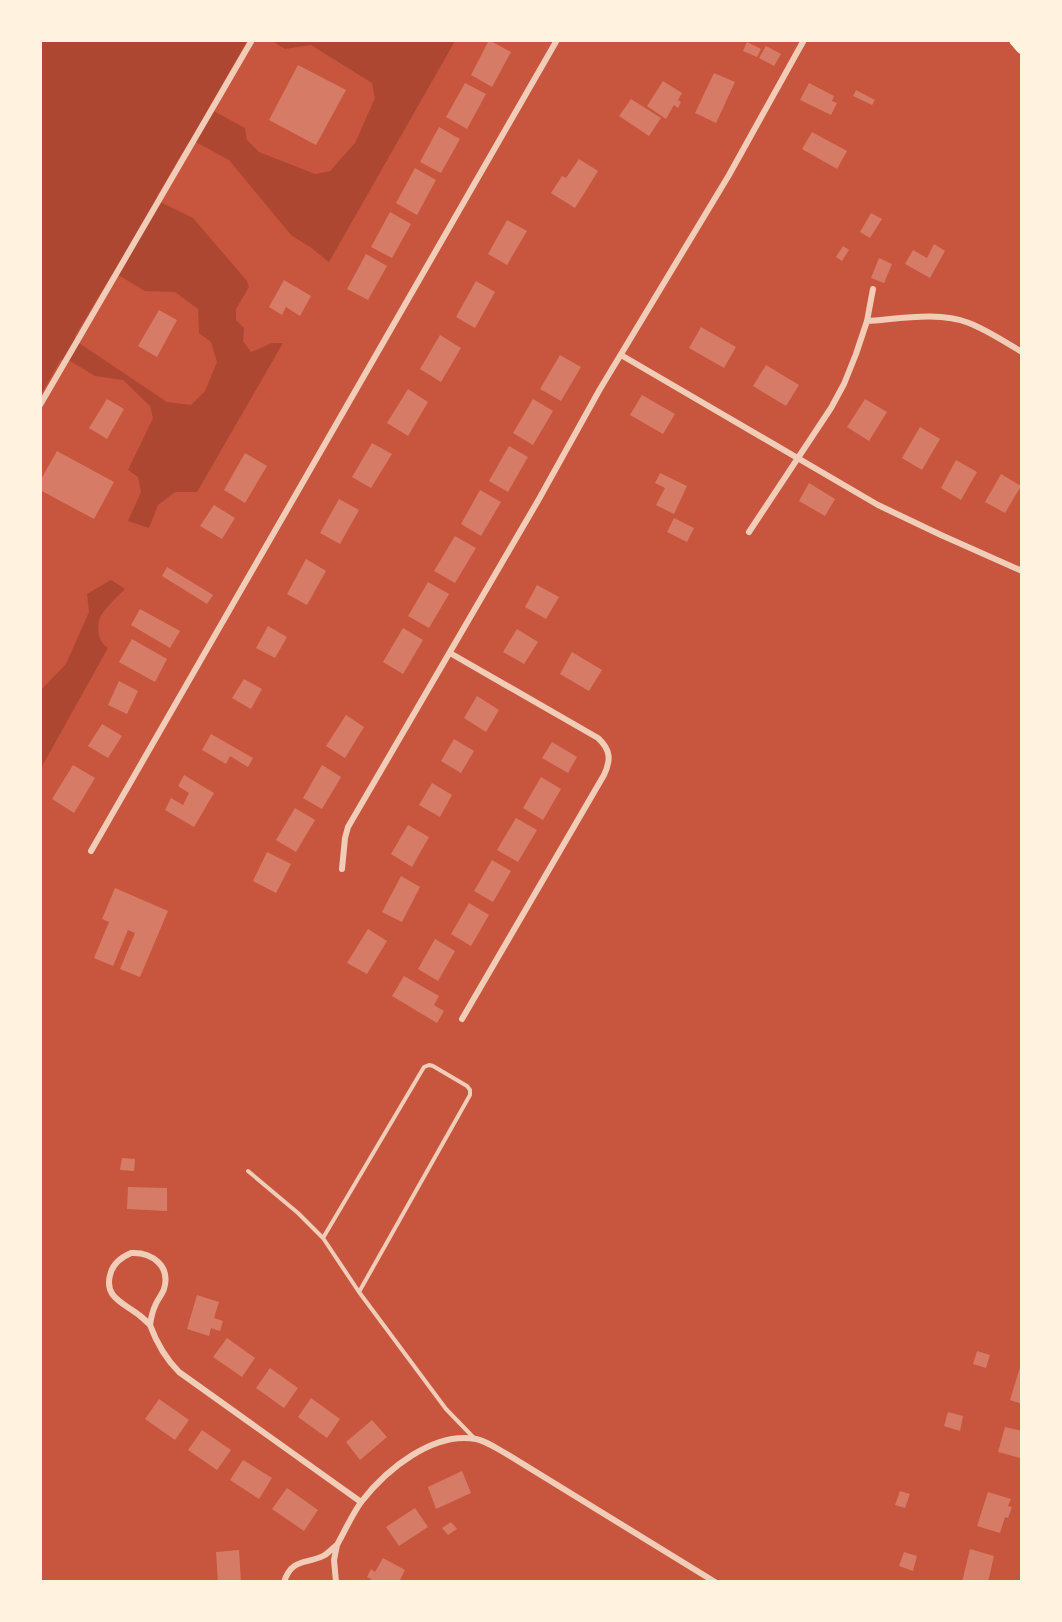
<svg xmlns="http://www.w3.org/2000/svg" width="1062" height="1622" font-family="Ubuntu,sans-serif">
<rect width="100%" height="100%" fill="#c8553d"/>
<path fill="#ae4732" fill-rule="evenodd" d="M41,41H247L214,99L210,109L245,128L247,140L259,152L315,174L330,171L355,143L375,98L372,83L311,45L285,49L272,41H455L329,262L310,247L291,235L229,160L192,140L187,145L157,196L158,201L193,218L247,281L249,287L236,309V320L244,328L243,341L251,352L272,343H283L197,492H175L158,505L149,528L128,521L141,492L138,477L128,470L153,418L150,406L123,380L95,376L65,358L60,361L41,395ZM115,273L145,291L175,292L198,309L199,333L211,342L217,362L205,391L191,405L167,402L76,341L75,336L111,276Z
M111,580L125,589C118,596 103,610 100,618C96,629 99,643 108,648L41,768V690L66,664L89,612L87,594Z"/>
<path fill="#d67c66" d="M489,40L511,52L492,87L471,75Z
M747,42L761,49L757,57L743,51Z
M766,46L781,54L774,66L759,58Z
M298,65L346,90L316,145L269,120Z
M714,73L735,82L716,123L695,113Z
M663,81L682,93L678,100L681,102L678,108L674,105L666,119L647,106Z
M465,83L486,94L467,129L446,117Z
M809,83L834,96L832,101L837,103L831,115L800,100Z
M856,90L875,100L872,105L853,96Z
M631,99L661,118L649,136L619,116Z
M439,127L460,139L441,173L420,162Z
M812,132L847,151L837,169L802,149Z
M579,159L598,171L575,208L551,193L562,176L566,178Z
M415,168L436,180L417,215L396,203Z
M390,212L411,224L392,258L371,247Z
M871,213L882,219L870,238L860,232Z
M507,220L527,231L507,265L488,254Z
M934,244L945,251L930,278L905,264L913,250L927,258Z
M843,246L849,250L842,261L836,257Z
M366,254L387,266L368,300L347,289Z
M879,258L892,264L884,283L871,278Z
M284,280L311,296L300,316L286,307L282,315L269,307Z
M476,281L495,292L475,328L456,317Z
M159,310L177,320L157,357L138,346Z
M701,327L736,347L724,368L689,348Z
M440,335L461,348L441,382L420,369Z
M560,355L581,367L561,401L540,389Z
M766,365L799,385L786,406L753,386Z
M408,389L428,402L408,436L387,423Z
M642,395L675,414L663,434L630,415Z
M107,399L124,409L107,439L89,428Z
M533,399L553,411L533,445L513,433Z
M865,399L887,412L869,441L847,427Z
M920,427L940,439L922,470L902,458Z
M372,443L392,454L371,488L352,477Z
M509,446L528,457L508,492L489,481Z
M57,451L114,482L94,519L40,490V481Z
M245,453L267,466L245,503L224,490Z
M956,460L977,472L961,500L941,488Z
M660,473L687,486L674,514L656,505L665,488L655,483Z
M1001,474L1021,486L1005,513L985,502Z
M809,483L835,499L825,516L799,501Z
M480,490L501,502L481,536L461,524Z
M339,499L359,510L340,544L320,533Z
M214,505L235,518L222,539L200,526Z
M674,518L694,528L687,542L667,532Z
M455,536L476,548L455,583L434,571Z
M306,559L326,571L307,605L287,594Z
M167,567L213,595L207,604L162,576Z
M428,582L449,594L429,628L408,616Z
M537,585L559,597L546,619L525,607Z
M140,609L180,631L170,648L131,625Z
M268,626L287,637L275,658L256,648Z
M403,628L423,640L403,674L383,662Z
M517,629L538,642L524,664L503,652Z
M132,639L167,659L155,682L119,662Z
M572,652L602,670L589,691L560,674Z
M244,679L262,689L251,709L232,698Z
M119,681L138,691L127,714L108,705Z
M477,696L499,710L486,732L464,718Z
M346,715L364,727L345,758L326,746Z
M102,724L122,736L108,758L88,746Z
M211,734L253,758L248,767L230,756L226,764L202,750Z
M454,739L474,751L461,773L441,761Z
M552,742L577,757L568,773L542,758Z
M73,765L95,778L74,813L52,799Z
M322,765L341,777L322,809L303,798Z
M184,775L214,793L194,827L165,810L171,798L183,805L189,793L178,786Z
M541,777L561,789L543,820L523,808Z
M432,783L452,795L440,817L419,805Z
M295,808L315,820L296,852L276,840Z
M516,818L537,830L518,862L497,850Z
M408,825L429,837L412,867L391,854Z
M267,852L291,864L276,893L253,881Z
M492,860L511,871L493,902L474,891Z
M401,876L420,887L402,922L382,912Z
M115,888L168,911L140,977L120,969L135,933L128,930L113,966L94,958L109,922L102,919Z
M469,903L489,915L471,946L451,934Z
M368,929L387,941L367,974L347,963Z
M435,939L455,951L438,981L418,969Z
M404,976L439,996L434,1005L444,1011L437,1023L392,996Z
M122,1158L135,1159L134,1171L120,1170Z
M128,1187L167,1188V1211L127,1209Z
M197,1295L219,1302L214,1318L223,1321L220,1331L211,1328L209,1336L187,1329Z
M227,1338L255,1358L242,1377L213,1357Z
M977,1351L990,1355L986,1368L973,1364Z
M1021,1364H1022V1404L1010,1400Z
M270,1368L298,1388L284,1408L256,1388Z
M311,1398L340,1419L327,1438L298,1417Z
M159,1399L189,1420L175,1440L145,1419Z
M948,1412L963,1416L960,1431L944,1426Z
M372,1420L387,1437L360,1460L346,1442Z
M1005,1427L1022,1431V1453L1020,1458L998,1452Z
M202,1430L231,1450L217,1470L188,1450Z
M243,1460L272,1478L259,1499L230,1480Z
M462,1471L471,1493L436,1509L428,1487Z
M287,1488L318,1510L304,1531L272,1509Z
M900,1491L910,1494L905,1508L895,1505Z
M988,1492L1011,1499L1008,1506L1012,1507L1008,1518L1005,1517L1000,1533L977,1526Z
M415,1508L428,1527L399,1546L386,1527Z
M451,1522L457,1529L448,1535L442,1528Z
M970,1549L994,1556L988,1582H962Z
M239,1550L241,1582H218L216,1552Z
M904,1552L917,1556L913,1571L899,1566Z
M383,1558L405,1570L399,1582H370L371,1579L367,1577L371,1569L375,1572Z"/>
<g fill="none" stroke-linecap="round" stroke-linejoin="round">
<path stroke="#f1ccb7" stroke-width="4" d="M248,1171L298,1213L323,1238L359,1292L446,1409L475,1439
M323,1238L424,1067L429,1065L433,1066L467,1086L470,1090V1095L359,1292"/>
<path stroke="#f1ccb7" stroke-width="6" d="M867,321C898,319 939,311 969,323C987,330 1005,342 1022,352
M621,355L878,505L941,535L1022,571
M40,405L252,40
M749,532L831,408L844,384L856,354L867,321L873,289
M450,653L598,738C611,750 611,760 604,775L462,1019
M91,851L557,40
M342,869L345,838L348,827L539,499L600,389L729,175L804,40
M131,1253C152,1252 171,1266 164,1289C162,1295 157,1300 155,1306C152,1312 151,1319 150,1325C147,1322 143,1318 139,1315C124,1303 102,1297 111,1272C114,1262 122,1257 131,1253Z
M150,1325C157,1344 165,1358 179,1372L361,1502
M337,1545C345,1531 352,1514 362,1501C386,1470 433,1431 476,1439C486,1441 496,1448 505,1453L715,1582
M284,1582C292,1557 307,1565 325,1555C329,1552 333,1548 337,1545L334,1560L336,1582"/>
<path stroke="#fff3e0" stroke-width="12" d="M1015,40L1022,48"/>
</g>
<rect width="1062" height="1622" fill="none" stroke="#fff3e0" stroke-width="84"/>
</svg>
